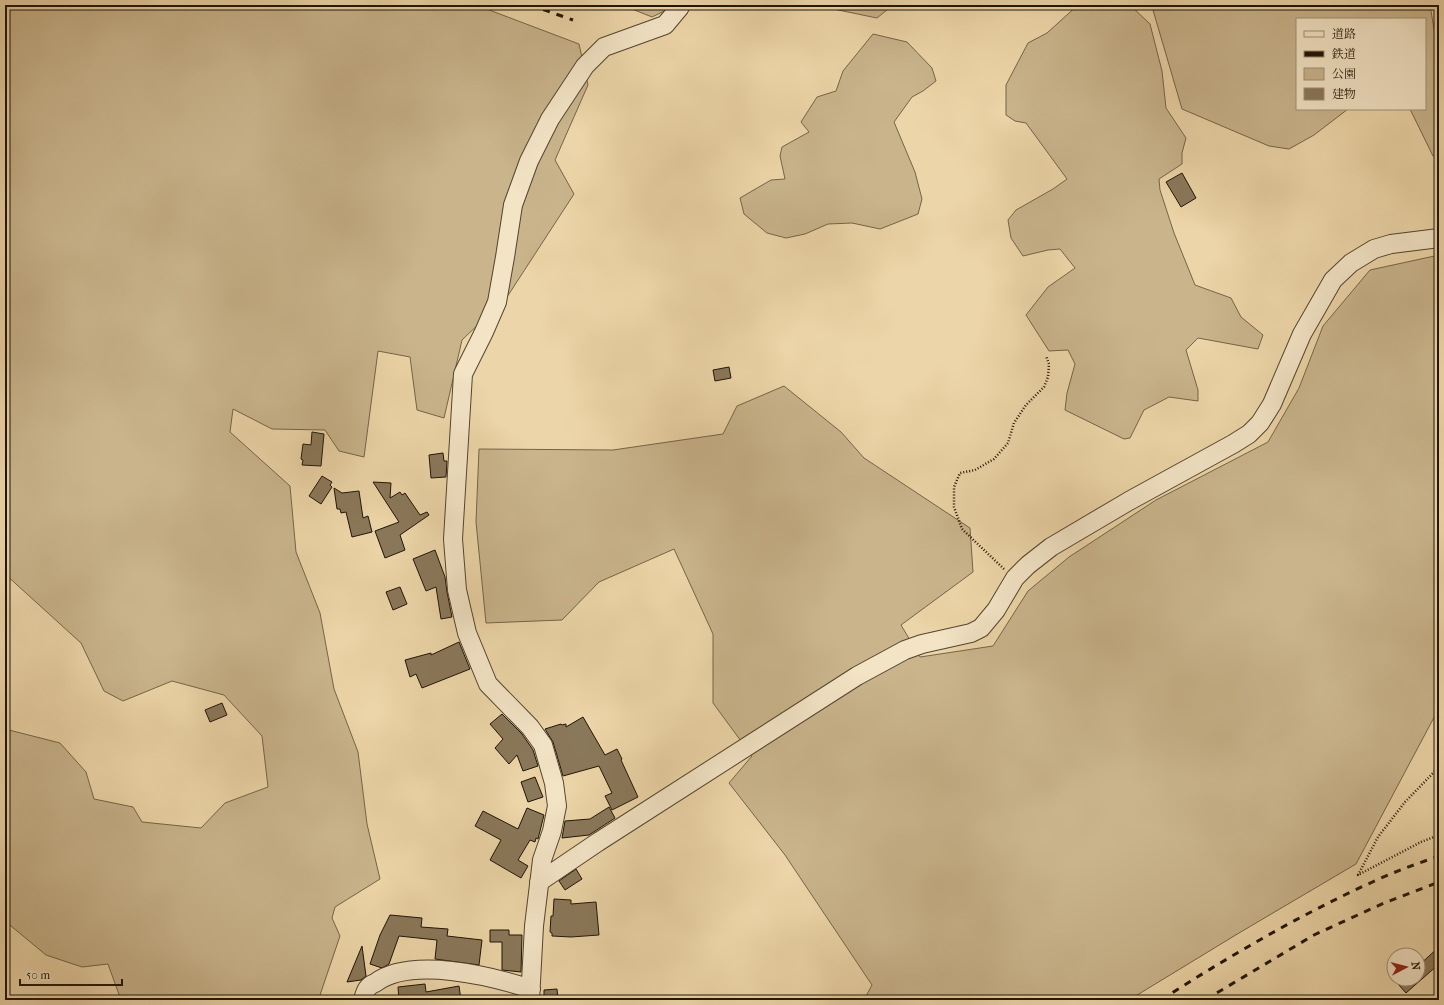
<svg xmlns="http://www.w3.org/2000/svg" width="1444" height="1005" font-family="'IM FELL French Canon','Noto Serif JP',serif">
<rect width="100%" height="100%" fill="#ecd5a8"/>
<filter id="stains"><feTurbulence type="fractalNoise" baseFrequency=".005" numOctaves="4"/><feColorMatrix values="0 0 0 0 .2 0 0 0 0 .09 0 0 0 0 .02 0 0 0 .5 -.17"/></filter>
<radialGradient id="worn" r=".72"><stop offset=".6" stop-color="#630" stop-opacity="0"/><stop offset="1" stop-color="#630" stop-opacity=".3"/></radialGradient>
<path fill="#c9b48c" stroke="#746448" d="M5,5H476L579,44L588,85L555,160L574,194L507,297L462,340L444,418L417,410L410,357L378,351L364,457L339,451L325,430L272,429L233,409L230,432L290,486L296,552L320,613L334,689L358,752L367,824L380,879L335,907L332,918L340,936L320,995L321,1000H121L108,964L82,967L46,955L5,921V729L60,743L86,772L94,799L133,807L142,822L201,828L225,803L268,787L262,736L224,695L172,681L123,701L104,691L81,643L5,574Z
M622,5H677L652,17Z
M814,5H893L877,18Z
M1078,5H1130L1150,24L1162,71L1166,108L1186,138L1182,153V164L1159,179L1160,190L1174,233L1195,285L1231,298L1241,317L1263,335L1258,349L1198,338L1186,350L1198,390V401L1169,397L1144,410L1130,438L1124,439L1065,410L1067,393L1075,364L1068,350L1049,351L1026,315L1048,287L1075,268L1060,249L1048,250L1023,256L1011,238L1008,220L1016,210L1053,189L1067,179L1026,123L1015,121L1006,115V85L1028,43L1047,33Z
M1150,5H1430L1439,59V160L1433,156L1410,109H1425V19H1297V109H1348L1314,135L1289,149L1269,146L1182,109L1153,10Z
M873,34L907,42L932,68L936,81L923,91L912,97L894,122L915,172L922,199L918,214L880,229L852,223L828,224L805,234L786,238L767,233L744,214L740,198L771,180L785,179L780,156L782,147L809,132L801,122L817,97L836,91L843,71Z
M1439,255V708L1356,864L1239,933L1129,1000H864L872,985L785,855L729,783L752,756L713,703V634L674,549L599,582L562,620L486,623L476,522L479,449L613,450L723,434L737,406L784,386L841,432L864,458L970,528L973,572L901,625L920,657L993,646L1028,591L1069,557L1156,500L1268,442L1299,388L1323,326L1370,270Z"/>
<path fill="#8a785a" stroke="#1f1405" d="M1182,173L1196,198L1181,207L1166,182Z
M729,367L731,378L715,381L713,370Z
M312,432L324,434L321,466L302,465L303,460L301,459L303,444L311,445Z
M443,453L444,461H447L446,477L431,478L429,455Z
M322,476L332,482L330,485L332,487L321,504L309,496Z
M373,482L391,483L390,498L400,492L402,495L405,493L420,515L427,512L429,515L400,535L405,550L385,558L375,531L399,522Z
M334,488L342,493L359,491L363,518L368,516L372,532L352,537L346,512L341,513L340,509H337Z
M435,550L445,577L447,592L452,617L441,619L436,587L426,591L413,559Z
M400,587L407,604L393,610L386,592Z
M459,642L470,669L422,688L416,674L410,677L405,660L431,653V655Z
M222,703L227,715L210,722L205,710Z
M502,714L522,734L533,750L538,766L523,771L517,755L509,764L495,748L503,739L490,724Z
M583,717L605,755L617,749L622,759L621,760L638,797L612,810L605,796L612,793L599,766L563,776L553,742L545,729L561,724L562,725L566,724V727Z
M535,777L543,797L528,802L521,782Z
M609,807L615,818L589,835L562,838L565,821L590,819Z
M527,808L544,815L538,839L536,838L535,842L530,840L518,860L528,866L521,878L490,860L501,840L475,826L483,811L518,829Z
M576,869L582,879L565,890L559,881Z
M554,899L571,900V904L596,902L599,935L571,937L552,936V933L550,932L551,916H553Z
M390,915L422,918L421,927L448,929L447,936L482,940L479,965L435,959L437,940L399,936L389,964L382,968L370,964L380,935Z
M490,930H509V935H522L521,972L502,970V942H490Z
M362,946L366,976L361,980L347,982Z
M1439,947V964L1406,993L1398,984L1403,979H1418V966Z
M425,984L426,992L459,986L461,1000H399L398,987Z
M557,989L558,1000H544V990Z"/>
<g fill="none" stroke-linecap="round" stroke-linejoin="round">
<g stroke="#52442e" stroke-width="20">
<path id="minor" d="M539,882L598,842L857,676L905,650L922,644L971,633L981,628L996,610L1015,578L1028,565L1051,547L1129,501L1233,444L1249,434L1260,423L1272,404L1302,334L1333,280L1351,263L1374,249L1391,244L1439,238
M363,1000C364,996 365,992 367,989C369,986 372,984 375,983C411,956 491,976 531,989
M530,1000L534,926L542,860L552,831L557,806L554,783L543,745L530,727L488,684L467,633L457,590L453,539L463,374L484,332L497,302L505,257L513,205L529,161L550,119L585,66L604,47L665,25L680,7V5"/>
</g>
<path stroke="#1f1405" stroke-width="2.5" stroke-dasharray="1 2" stroke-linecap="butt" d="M1004,569L962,529L954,507V487L960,473L975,470L994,459L1008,443L1014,423L1026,405L1044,387L1048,377L1049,364L1046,356
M1439,767L1405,802L1378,837L1358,875L1421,842L1439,835"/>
<use href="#minor" stroke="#f3e4c6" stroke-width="18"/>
<path stroke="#1f1405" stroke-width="3" stroke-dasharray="7 7" stroke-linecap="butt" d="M530,5L573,20
M565,5L577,9
M1161,1000C1231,955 1303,913 1379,879C1399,870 1419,863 1439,856
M1205,1000L1314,935L1384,903L1439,882"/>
</g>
<rect width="1444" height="1005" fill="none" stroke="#ecd5a8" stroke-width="20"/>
<rect x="6" y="6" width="1432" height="993" fill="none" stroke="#1f1405" stroke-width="2"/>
<rect x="10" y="10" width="1424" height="985" fill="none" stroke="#1f1405"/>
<rect x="1296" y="18" width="130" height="92" fill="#f3e4c6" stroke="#9e9179"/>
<rect x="1304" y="31" width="20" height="6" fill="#f3e4c6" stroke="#9e9179"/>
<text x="1332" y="38" font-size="12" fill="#1f1405">道路</text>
<rect x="1304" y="51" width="20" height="6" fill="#1f1405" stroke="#9e9179"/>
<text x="1332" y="58" font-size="12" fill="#1f1405">鉄道</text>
<rect x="1304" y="68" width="20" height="12" fill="#c9b48c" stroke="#9e9179"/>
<text x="1332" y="78" font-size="12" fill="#1f1405">公園</text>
<rect x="1304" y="88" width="20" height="12" fill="#8a785a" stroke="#9e9179"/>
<text x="1332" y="98" font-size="12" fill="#1f1405">建物</text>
<g transform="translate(1406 967) rotate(83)"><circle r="19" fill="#f3e4c6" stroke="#9e9179"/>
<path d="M0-3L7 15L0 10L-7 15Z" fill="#8f2418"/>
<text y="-6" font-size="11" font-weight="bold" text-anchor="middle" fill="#1f1405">N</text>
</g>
<path d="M20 979v6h102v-6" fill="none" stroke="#1f1405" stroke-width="2"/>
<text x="26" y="979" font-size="12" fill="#1f1405" stroke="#f3e4c6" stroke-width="3" paint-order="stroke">50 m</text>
<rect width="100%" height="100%" filter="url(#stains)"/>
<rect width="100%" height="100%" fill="url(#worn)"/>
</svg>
